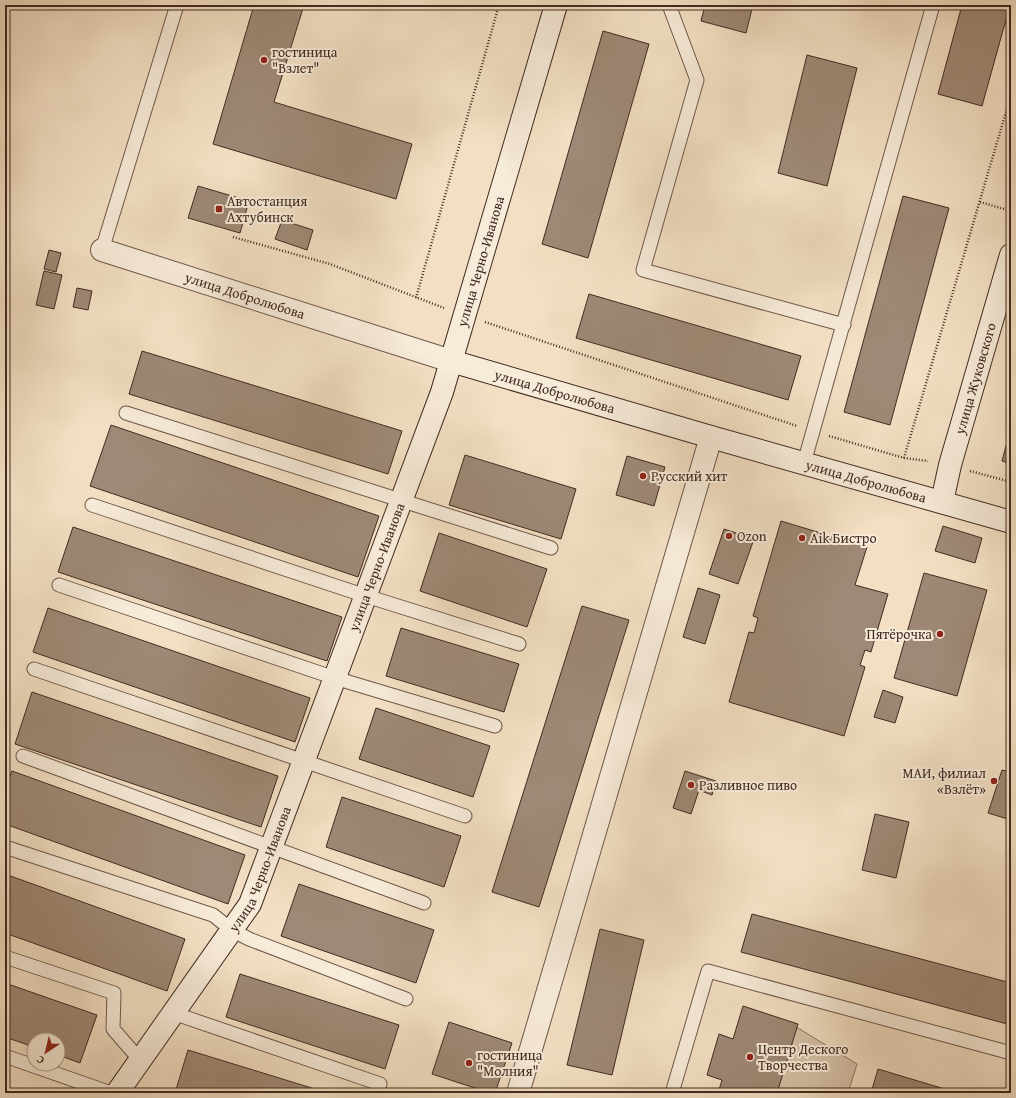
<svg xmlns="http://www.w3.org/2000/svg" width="1016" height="1098" font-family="'Gentium Book Plus',serif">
<rect width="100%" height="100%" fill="#f3e0c4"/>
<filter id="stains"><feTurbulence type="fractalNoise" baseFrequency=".005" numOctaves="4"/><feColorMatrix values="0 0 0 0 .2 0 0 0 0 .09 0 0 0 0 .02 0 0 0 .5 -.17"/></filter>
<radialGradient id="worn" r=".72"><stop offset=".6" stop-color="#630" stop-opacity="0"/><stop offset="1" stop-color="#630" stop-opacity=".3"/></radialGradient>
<path fill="#d5c1a8" stroke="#8b7664" d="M793,1025L857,1064L848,1093H770Z"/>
<path fill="#9e8976" stroke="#412b21" d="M254,5H304L274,102L412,144L396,199L213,144Z
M705,5H753L746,33L701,21Z
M962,5H1010L982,106L938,94Z
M603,31L649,44L588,258L542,244Z
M807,55L857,68L827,186L778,173Z
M198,186L249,201L240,233L188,218Z
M903,196L949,208L890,425L844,412Z
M282,220L313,230L307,250L275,239Z
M49,250L61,253L56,272L44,269Z
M44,271L62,275L54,309L36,305Z
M77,288L92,291L88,310L73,307Z
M589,294L801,356L788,400L576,338Z
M142,351L402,431L388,474L129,394Z
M111,425L379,516L358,577L90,486Z
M1011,427V464L1002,461Z
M465,455L576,489L561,539L449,505Z
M627,456L665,467L654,506L616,495Z
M781,521L867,547L855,585L888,594L871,652L865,650L860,665L865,667L844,736L729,702L749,632L754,633L758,618L753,616Z
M943,526L982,538L975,563L935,551Z
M73,527L342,617L327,661L58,572Z
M724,529L754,539L738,584L709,574Z
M439,533L547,569L527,627L420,591Z
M924,573L987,590L957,696L894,678Z
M698,588L720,595L705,644L683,637Z
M582,606L629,620L539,907L492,892Z
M48,608L310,698L295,742L33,652Z
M401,628L519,664L504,712L386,676Z
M883,690L903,697L895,723L874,717Z
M32,692L278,776L261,827L15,744Z
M376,708L490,746L473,797L359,759Z
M1002,770L1011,772V820L988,813Z
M12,771L245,855L228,904L5,824V790Z
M685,771L716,781L712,795L699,790L691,814L673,808Z
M342,797L461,836L444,887L326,847Z
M875,814L909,822L896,878L862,870Z
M5,874L185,939L167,991L5,933Z
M299,884L434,930L416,983L281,936Z
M752,914L1011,983V1025L741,952Z
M600,929L644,940L612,1075L567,1065Z
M240,974L399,1025L385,1069L226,1017Z
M5,983L97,1015L80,1063L58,1055V1040H34V1047L5,1037Z
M743,1006L798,1024L777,1093H718L722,1080L707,1075L719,1034L733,1039Z
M449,1022L512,1043L495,1093H490L432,1074Z
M188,1050L328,1093H175Z
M878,1069L958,1093H871Z
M5,1088L20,1093H5Z"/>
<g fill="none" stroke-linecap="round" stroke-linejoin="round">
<g stroke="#6e584a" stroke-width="15">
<path id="lane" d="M669,5L697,80L643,270L844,325
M102,250L177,5
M126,413L551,548
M804,463L933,5
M92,505L366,596L519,644
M59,585L335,678L495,726
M34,669L465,816
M23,756L424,903
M5,847L213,915L232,930L249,939L406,999
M5,957L114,993L113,1029L140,1060
M173,1013L380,1084
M5,1056L111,1093
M672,1093L708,971L1011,1053"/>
</g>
<g stroke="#6e584a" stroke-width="24">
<g id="street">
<path id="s1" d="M102,250L451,361"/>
<path d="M518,1093L711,437"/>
</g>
</g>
<g stroke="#412b21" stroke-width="24">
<g id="secondary">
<path id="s2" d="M451,361L711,437L1011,522"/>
<path id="s3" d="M942,502L950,465L1011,255"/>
<path id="s4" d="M117,1093L250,904L442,392L556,5"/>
</g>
</g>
<path stroke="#412b21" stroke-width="2.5" stroke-dasharray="1 2" stroke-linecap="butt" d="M980,202L1011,211
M233,237L330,264L444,308
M416,298L499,5
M485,322L797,426
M829,436L904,458L928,461
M904,458L1011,95
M970,471L1011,482"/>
<use href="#lane" stroke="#f7ebd9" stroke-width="13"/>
<use href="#street" stroke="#f7ebd9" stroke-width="22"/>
<use href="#secondary" stroke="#f7ebd9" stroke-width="22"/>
</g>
<g fill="#8f2418" stroke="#f7ebd9" stroke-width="1.5">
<circle cx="264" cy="60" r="4"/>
<rect x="215" y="205" width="8" height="8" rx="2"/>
<circle cx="643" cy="476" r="4"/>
<circle cx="729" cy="536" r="4"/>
<circle cx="802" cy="538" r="4"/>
<circle cx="940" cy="634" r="4"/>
<circle cx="994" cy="781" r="4"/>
<circle cx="691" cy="785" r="4"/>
<circle cx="750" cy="1057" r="4"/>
<circle cx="469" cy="1063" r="4"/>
</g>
<g text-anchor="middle" stroke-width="4" stroke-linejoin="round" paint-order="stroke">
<g font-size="14" fill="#412b21" stroke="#f7ebd9" text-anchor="start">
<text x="272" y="57">гостиница<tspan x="272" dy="16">"Взлет"</tspan></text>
<text x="227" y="206">Автостанция<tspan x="227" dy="16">Ахтубинск</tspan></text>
<text x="651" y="481">Русский хит</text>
<text x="737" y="541">Ozon</text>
<text x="810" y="543">Aik Бистро</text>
<text x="932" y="639" text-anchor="end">Пятёрочка</text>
<text x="986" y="778" text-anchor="end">МАИ, филиал<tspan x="986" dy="16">«Взлёт»</tspan></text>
<text x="699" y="790">Разливное пиво</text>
<text x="758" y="1054">Центр Деского<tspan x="758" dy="16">Творчества</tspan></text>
<text x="477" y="1060">гостиница<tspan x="477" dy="16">"Молния"</tspan></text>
</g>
<g font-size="14" fill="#412b21" stroke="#f7ebd9">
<text dy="5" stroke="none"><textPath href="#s4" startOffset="914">улица Черно-Иванова</textPath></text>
<text dy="5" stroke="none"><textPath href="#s1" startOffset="150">улица Добролюбова</textPath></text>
<text dy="5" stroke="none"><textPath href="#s3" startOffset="128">улица Жуковского</textPath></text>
<text dy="5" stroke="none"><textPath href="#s2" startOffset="108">улица Добролюбова</textPath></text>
<text dy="5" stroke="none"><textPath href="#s2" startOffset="432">улица Добролюбова</textPath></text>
<text dy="5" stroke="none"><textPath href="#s4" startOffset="591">улица Черно-Иванова</textPath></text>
<text dy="5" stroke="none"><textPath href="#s4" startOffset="267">улица Черно-Иванова</textPath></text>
</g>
</g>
<rect width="1016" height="1098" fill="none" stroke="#f3e0c4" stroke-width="20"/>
<rect x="6" y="6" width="1004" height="1086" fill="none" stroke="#412b21" stroke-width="2"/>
<rect x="10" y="10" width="996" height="1078" fill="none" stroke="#412b21"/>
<g transform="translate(46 1052) rotate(215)"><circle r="19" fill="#f7ebd9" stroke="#ae9e8f"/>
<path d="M0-3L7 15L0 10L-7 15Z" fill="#8f2418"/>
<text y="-6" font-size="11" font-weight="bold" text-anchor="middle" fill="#412b21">С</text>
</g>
<rect width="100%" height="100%" filter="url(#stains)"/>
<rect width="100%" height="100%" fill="url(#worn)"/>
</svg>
